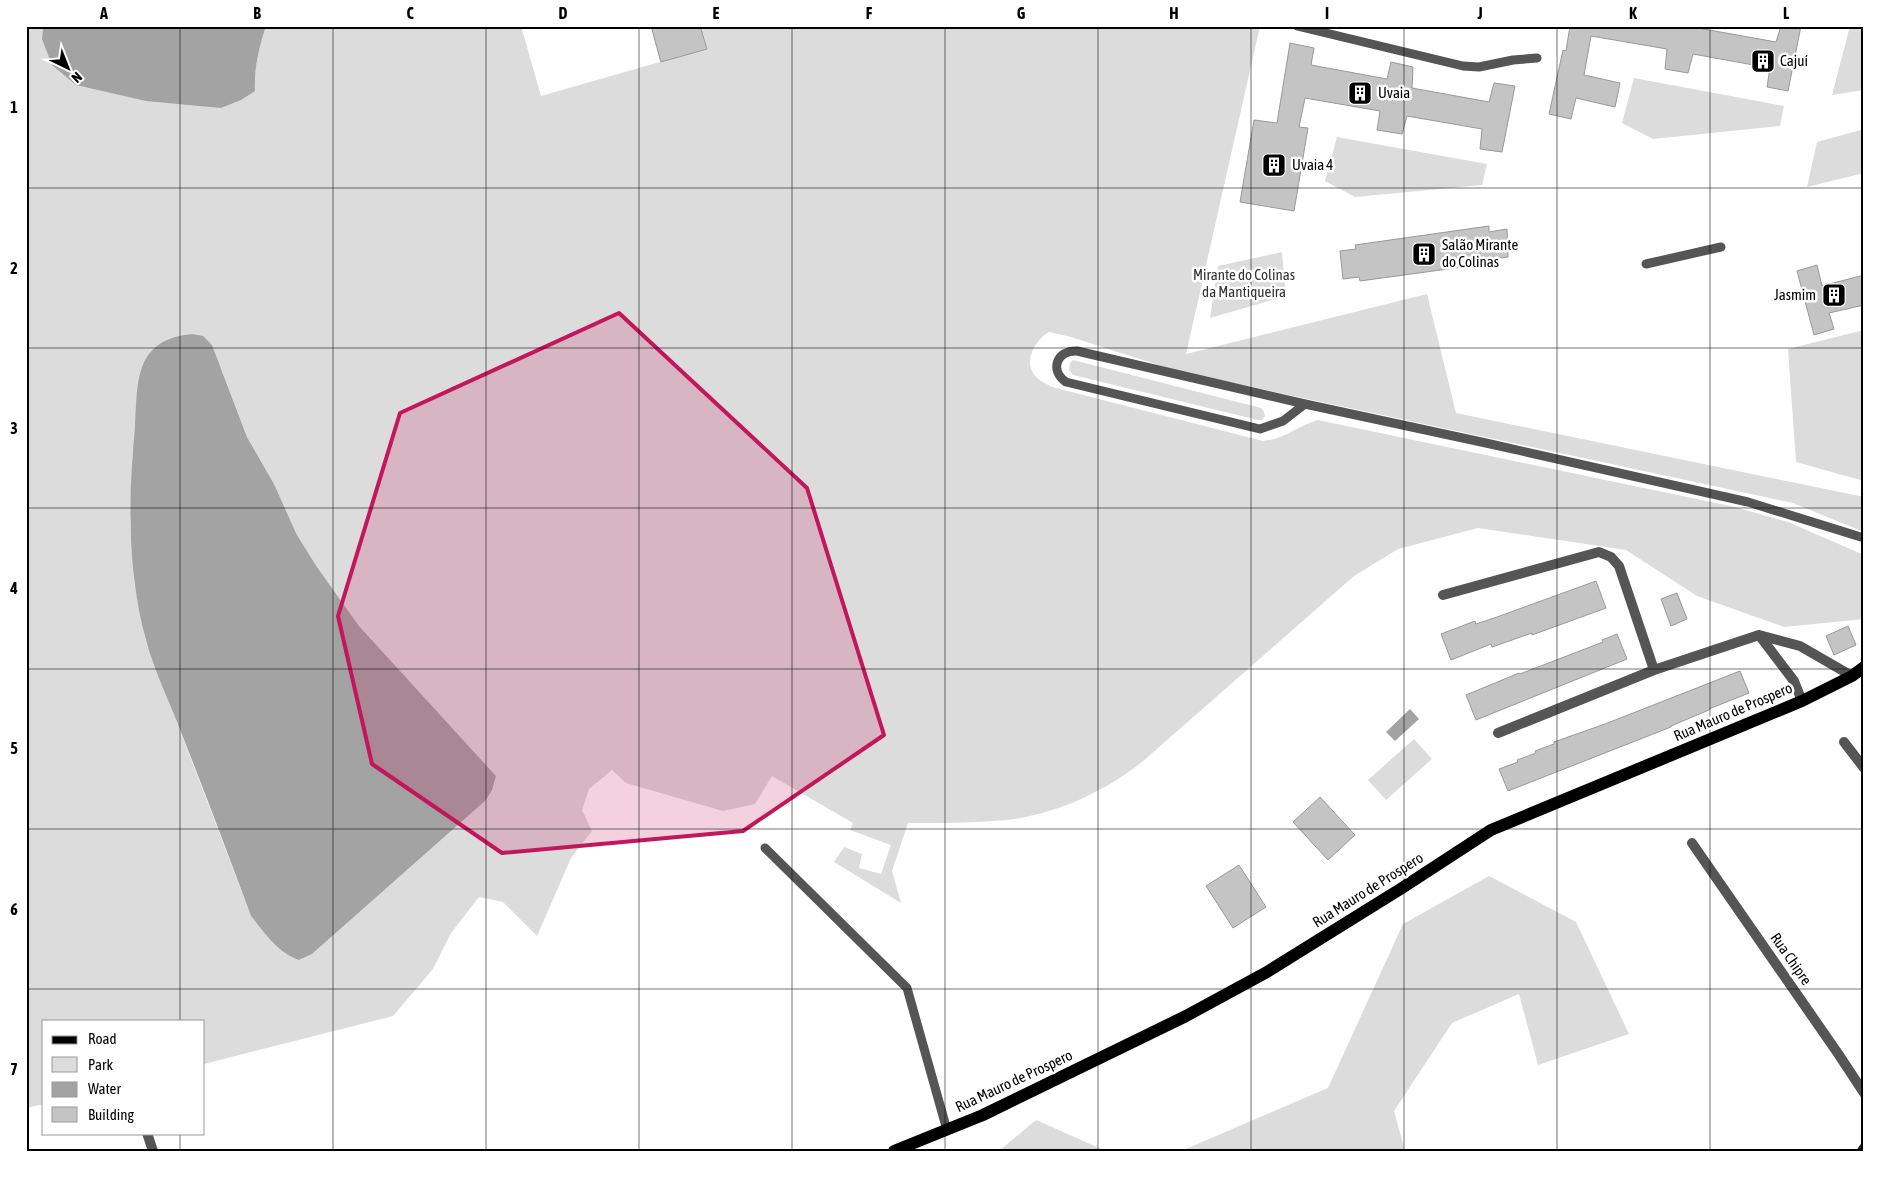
<svg xmlns="http://www.w3.org/2000/svg" width="1890" height="1177" font-family="'Asap Condensed',sans-serif">
<rect width="100%" height="100%" fill="#fff"/>
<path fill="#dcdcdc" fill-rule="evenodd" d="M26,26H43L42,39L255,91C254,68 259,48 266,26H521L541,96L660,62L651,26L661,62L707,49L700,26H1260L1186,354L1427,294L1456,413L1864,497V532L1793,503L1177,371L1071,337L1049,332C1037,339 1024,358 1033,373C1037,380 1045,383 1052,387L1263,441C1286,439 1297,426 1318,420L1735,507L1788,522L1864,555V619L1784,627L1697,596L1626,550L1478,528L1398,549L1354,576L1142,762C1104,792 1056,814 1007,820C974,823 941,823 908,823L892,871L901,903L834,862L844,847L862,854L859,868L881,874L891,845L850,830L853,823L772,776L755,804L723,811L626,783L612,770L589,789L582,810L592,831L571,858L537,936L503,902L479,897L451,933L433,969L393,1016L204,1064V1021H44V1104L26,1108ZM221,368L247,437L274,484L297,535L317,567L359,626L496,776L485,801L312,954L299,960L251,916L146,641L134,582L130,526L132,461L141,370Z
M1850,26H1864V90L1832,95Z
M1634,78L1784,106L1780,126L1653,139L1622,123Z
M1864,129V173L1807,187L1817,142Z
M1337,137L1487,164L1482,185L1355,197L1325,181Z
M1282,252L1286,296L1210,318L1218,266Z
M1864,330V481L1796,462L1788,349Z
M1073,360L1261,408L1264,412L1265,416L1262,420H1258L1073,375L1069,370L1070,363Z
M1414,739L1432,759L1386,800L1368,780Z
M1489,876L1576,922L1629,1034L1538,1065L1519,994L1452,1023L1394,1111L1405,1151H1181L1328,1088L1403,924Z
M1036,1120L1106,1151H999Z"/>
<path fill="#a3a3a3" d="M43,26H266C259,48 254,68 255,91L241,100L221,108L146,101L76,85L52,65L42,39Z
M192,334L203,336L212,345L247,437L274,484L297,535L317,567L359,626L496,776L492,790L485,801L312,954L299,960C277,952 265,933 251,916C228,854 205,793 181,732C170,703 154,670 146,640C127,571 128,498 135,427C138,380 134,340 192,334Z
M1410,709L1419,719L1395,741L1386,732Z"/>
<path fill="#c4c4c4" stroke="#999" d="M651,26H700L707,49L661,62Z
M1570,26H1698V28L1776,42L1781,26H1801L1788,91L1767,87L1770,68L1693,54L1688,73L1665,69L1667,49L1591,36L1584,75L1620,83L1615,107L1576,98L1571,119L1549,114L1563,50L1566,51Z
M1290,43L1314,48L1311,65L1387,79L1391,62L1413,67L1412,88L1489,102L1494,83L1515,86L1502,152L1480,149L1482,129L1407,116L1402,134L1377,130L1380,111L1305,98L1299,127L1308,128L1294,211L1240,202L1254,120L1277,123Z
M1489,226V232L1507,229L1508,257L1491,259L1492,263L1360,281L1359,277L1343,279L1340,251L1356,249L1355,245Z
M1817,265L1822,286L1864,275V305L1829,313L1834,329L1814,335L1797,271Z
M1596,581L1606,608L1532,635V633L1492,647L1491,644L1451,660L1441,634L1475,621L1476,624L1497,617Z
M1677,593L1687,619L1671,626L1661,599Z
M1848,626L1856,645L1834,655L1826,636Z
M1617,634L1627,659L1476,720L1466,695L1519,673L1520,674L1603,642L1602,640Z
M1740,671L1749,693L1709,709V710L1671,726V727L1508,791L1499,769L1518,762L1517,760L1536,753L1535,751L1554,744V742L1605,724Z
M1320,797L1355,835L1328,860L1293,822Z
M1239,865L1266,907L1233,928L1206,886Z"/>
<g fill="none" stroke-linecap="round" stroke-linejoin="round">
<path stroke="#555" stroke-width="9" d="M1297,26L1463,66L1479,67L1513,60L1537,58
M1646,264L1721,247
M1305,404L1283,421L1260,429L1066,382C1049,370 1057,350 1077,351L1305,404L1486,443L1748,502L1864,538
M765,848L907,988L947,1130"/>
<path stroke="#555" stroke-width="10" d="M1443,595L1599,552L1611,557L1619,566L1654,670
M1759,635L1794,681L1802,701
M1498,733L1654,670L1759,635L1800,646L1852,676
M1844,742L1864,768
M1692,843L1839,1055L1864,1093
M147,1133L153,1151"/>
<path stroke="#222" stroke-width="10" d="M1862,1151L1864,1148"/>
<path stroke="#000" stroke-width="12" d="M894,1151L983,1115L1186,1016L1267,972L1402,888L1491,830L1802,701L1852,676L1864,667"/>
</g>
<path fill="#c2185b" fill-opacity="0.2" stroke="#c2185b" stroke-width="4" stroke-linejoin="round" d="M619,313L807,488L884,735L743,831L502,853L372,764L338,616L400,413Z"/>
<path fill="none" stroke="#000" stroke-width="1" stroke-opacity="0.55" d="M180,26V1021M333,26V1151M486,26V1151M639,26V1151M792,26V1151M945,26V1151M1098,26V1151M1251,26V1151M1404,26V1151M1557,26V1151M1710,26V1151M26,188H1864M26,348H1864M26,508H1864M26,669H1864M26,829H1864M26,989H1864M180,1133V1151"/>
<defs>
<g id="building-square" transform="scale(1.25)"><rect x="-9" y="-9" width="18" height="18" rx="4" fill="#000" stroke="#fff"/><path d="M-4-6H4V6H1V3H-1V6H-4ZM-2.5-4.3h1.7v1.8h-1.7ZM.8-4.3h1.7v1.8H.8ZM-2.5-1h1.7V.8h-1.7ZM.8-1h1.7V.8H.8Z" fill="#fff"/></g>
</defs>
<g fill-rule="evenodd">
<use href="#building-square" x="1763" y="61"/>
<use href="#building-square" x="1360" y="93"/>
<use href="#building-square" x="1274" y="165"/>
<use href="#building-square" x="1424" y="254"/>
<use href="#building-square" x="1834" y="295"/>
</g>
<g text-anchor="middle" stroke-width="5" stroke-linejoin="round" paint-order="stroke">
<g font-size="15" fill="#000" stroke="#fff" text-anchor="start">
<text x="1780" y="66">Cajuí</text>
<text x="1378" y="98">Uvaia</text>
<text x="1292" y="170">Uvaia 4</text>
<text x="1442" y="250">Salão Mirante<tspan x="1442" dy="17">do Colinas</tspan></text>
<text x="1816" y="300" text-anchor="end">Jasmim</text>
</g>
<g font-size="15" fill="#333" stroke="#fff">
<text x="1244" y="280">Mirante do Colinas<tspan x="1244" dy="17">da Mantiqueira</tspan></text>
</g>
<g font-size="15" fill="#000" stroke="#fff">
<text transform="translate(1733 712) rotate(-23)" y="5">Rua Mauro de Prospero</text>
<text transform="translate(1368 890) rotate(-32)" y="5">Rua Mauro de Prospero</text>
<text transform="translate(1791 959) rotate(55)" y="5">Rua Chipre</text>
<text transform="translate(1014 1081) rotate(-25)" y="5">Rua Mauro de Prospero</text>
</g>
</g>
<rect width="1890" height="1177" fill="none" stroke="#ffffff" stroke-width="55"/>
<rect x="42" y="1020" width="162" height="115" fill="#ffffff" stroke="#999999"/>
<rect x="52" y="1036" width="25" height="8" fill="#000000" stroke="#999999"/>
<text x="88" y="1044" font-size="15" fill="#000000">Road</text>
<rect x="52" y="1057" width="25" height="15" fill="#dcdcdc" stroke="#999999"/>
<text x="88" y="1070" font-size="15" fill="#000000">Park</text>
<rect x="52" y="1082" width="25" height="15" fill="#a3a3a3" stroke="#999999"/>
<text x="88" y="1094" font-size="15" fill="#000000">Water</text>
<rect x="52" y="1107" width="25" height="15" fill="#c4c4c4" stroke="#999999"/>
<text x="88" y="1120" font-size="15" fill="#000000">Building</text>
<g transform="translate(68 68) rotate(137)" stroke="#ffffff" stroke-width="4" paint-order="stroke">
<path d="M0-4L9 19L0 12L-9 19Z" fill="#000000"/>
<text y="-8" font-size="14" font-weight="bold" text-anchor="middle" fill="#000000">N</text>
</g>
<rect x="28" y="28" width="1834" height="1122" fill="none" stroke="#000" stroke-width="2"/>
<g font-size="16" text-anchor="middle" font-weight="bold" fill="#000">
<text x="104" y="19">A</text>
<text x="257" y="19">B</text>
<text x="410" y="19">C</text>
<text x="563" y="19">D</text>
<text x="716" y="19">E</text>
<text x="869" y="19">F</text>
<text x="1021" y="19">G</text>
<text x="1174" y="19">H</text>
<text x="1327" y="19">I</text>
<text x="1480" y="19">J</text>
<text x="1633" y="19">K</text>
<text x="1786" y="19">L</text>
<text x="14" y="113">1</text>
<text x="14" y="274">2</text>
<text x="14" y="434">3</text>
<text x="14" y="594">4</text>
<text x="14" y="754">5</text>
<text x="14" y="915">6</text>
<text x="14" y="1075">7</text>
</g>
</svg>
